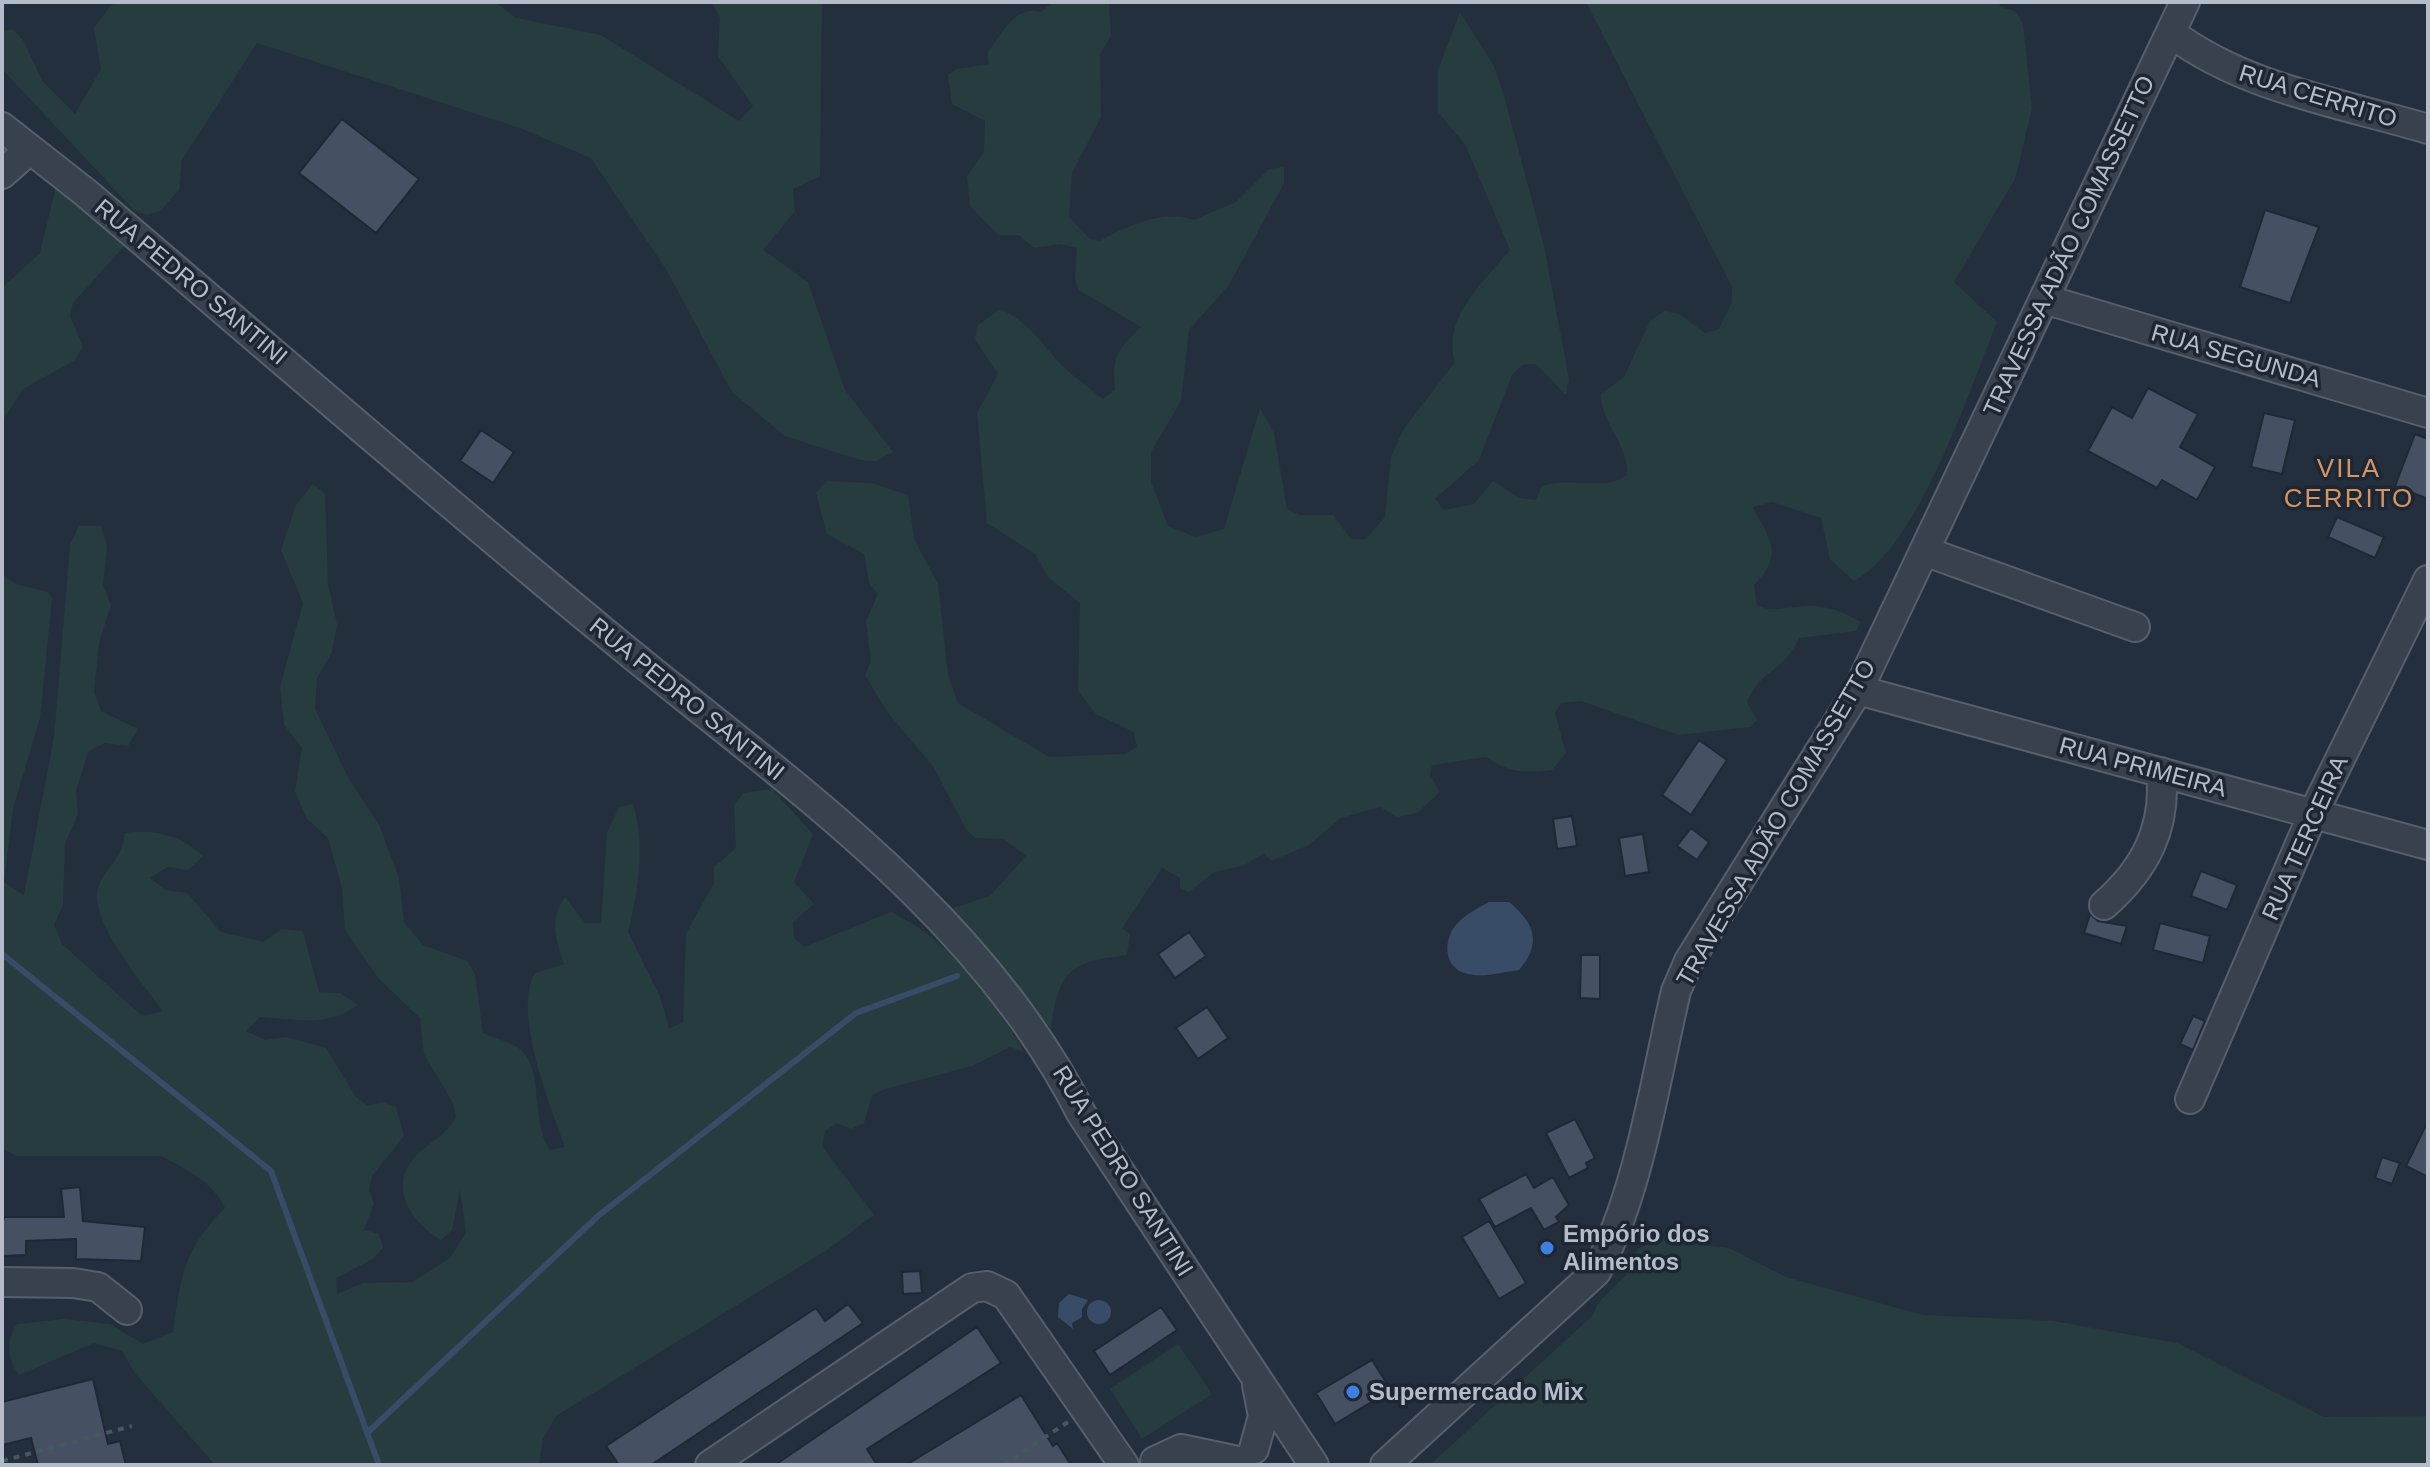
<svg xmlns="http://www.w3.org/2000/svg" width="2430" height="1467" font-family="Helvetica,sans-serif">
<rect width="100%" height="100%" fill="#242f3e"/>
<path fill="#263c3f" d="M122,2H495L516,18L601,35L739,121L753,106L718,56L720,18L712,2H822L820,176L793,189L795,211L763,250L808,282L845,390L893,452L876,461L860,460L785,436L732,392L666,269L591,158L520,128L257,43L182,160L179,190L160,211L147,215L134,210L2,69V31L13,29L23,40L43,82L75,114L101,69L94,28L111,5Z
M1053,2H1109L1111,36L1100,54L1101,117L1072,173L1069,217L1090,239L1100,241C1125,226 1165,209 1194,220L1236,202L1269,169L1284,167V183L1229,285L1189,330L1181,401L1151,452V482L1168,526L1195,537L1224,529L1260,408L1274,433L1287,509L1300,515H1333L1351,539H1366L1385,517L1391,457L1403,430L1455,362C1441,318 1484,282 1510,250L1465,144L1438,112V70L1460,12L1494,66L1504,96L1544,246L1569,379L1566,395L1536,364L1522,365L1512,375L1479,460L1435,499L1444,510L1474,504L1493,481L1519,498L1536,500L1542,486C1569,476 1604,492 1627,475C1629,444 1601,424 1601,394L1624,377L1650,321L1664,311L1679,314L1705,333L1719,329L1732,302V287L1586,2H1999L2000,7L2015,11L2023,24L2032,109L2015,179L1954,282L1997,322C1969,391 1919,546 1854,581L1830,559L1821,518L1772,502L1753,507C1770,540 1784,554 1754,585L1757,605C1772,614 1789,606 1806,606C1827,605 1844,612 1861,622L1856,631L1799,638C1785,671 1761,669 1747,702L1757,720L1750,727L1678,735L1581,701L1561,703L1555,713L1566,753L1552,770C1525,773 1509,773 1486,757L1432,765L1430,775L1440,792L1417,813L1397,817L1380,807L1341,818L1309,845L1271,861L1264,853L1243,866L1214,872L1189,892L1180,888V878L1162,868L1122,928L1130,935L1127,955C1071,962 1059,969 1051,1028L948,910L990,896L1026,856L1004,839L975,838L966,829L933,766L888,713L865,675L871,662L866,621L878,594L869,583L864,554L827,534L816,493L826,481L872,483L908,495L914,539L938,584L948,675L958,703L1049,757L1125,754L1137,747L1134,732L1096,714L1078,691L1080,603L1049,578L1035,554L987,523L977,413L998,374L975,340L977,326L1000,309C1026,321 1037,337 1055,358C1068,373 1087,386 1103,399L1115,390C1112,355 1117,351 1141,327L1079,290L1075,280L1077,248L1061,244L1034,248L1019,235H998L970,206L967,176L984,152L985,121L952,104L948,75L957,69L989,64L987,53C1001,35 1015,4 1041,12Z
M56,186L126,244L73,303L70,316L83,346L75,360L23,389L2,421V288L40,253Z
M313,484L325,494L328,584L337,624L332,652L317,678L315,709L348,777L380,827L399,878L404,922L423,945L467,961L475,974L483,1033C494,1038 515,1043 523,1052C543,1072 531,1124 550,1150L565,1147C550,1106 512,1011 535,973L564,964C556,941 549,918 565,897L585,923H601L607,833L619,807L633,804C646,844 638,892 628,932L661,999L669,1029L683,1022L686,934L714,883V867L736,848L734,805L743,793L772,789L813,834L794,882L814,904L793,922L794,938L804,947L891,912C950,940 992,997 1024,1052L1010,1047L972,1066L885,1089L872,1095L864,1123L851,1129L837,1123L825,1131L822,1146L874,1215L827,1250L556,1416L543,1439L539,1465H215L134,1372L122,1351L94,1343L19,1375C7,1359 6,1340 17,1324L64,1319L110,1324L143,1344L173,1332C180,1277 184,1249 225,1208C214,1183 184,1167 160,1156H16L2,1148V576L18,585L48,592L52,598L40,718L13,809L4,882L24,895L54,737L70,545L79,526H101L107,545L103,585L111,605L99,643L94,692L101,711L138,729L128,746L105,743L88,752L76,791L78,814L65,844L63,905L54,925L62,944L142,1016L163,1011C145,986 88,920 98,888C105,866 120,865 125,833C155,829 181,835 203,856L188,870L167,867L150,878L165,890L187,893L221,932L264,942L281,929L303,931L319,992L340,993L358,1005C327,1028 297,1019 260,1017L246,1031L265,1040L286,1037L326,1048L356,1097L368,1106L382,1102L396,1107L404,1136L372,1176L369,1190L374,1203L364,1230L379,1234L383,1248L373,1259L336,1278L337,1294L363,1283L413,1282L450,1258L466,1233L460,1190L452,1230L441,1240C412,1223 387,1187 415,1157C429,1142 446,1136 456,1117L453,1103L424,1054L420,1018L379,979L345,930L342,888L328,838L307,819L295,792L302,748L284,725L280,687L303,603L281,550L296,505Z
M1658,1240L1729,1248L1786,1277L1923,1315L2053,1321L2177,1343L2324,1417L2428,1416V1465H1430L1592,1316L1599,1302L1627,1274L1638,1249Z
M1178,1344L1212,1394L1142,1439L1110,1389Z"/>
<path fill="#394c67" d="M1489,902H1509C1535,924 1542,943 1519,970C1503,972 1483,978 1468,974C1440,968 1443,933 1462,919C1470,912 1480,907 1489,902Z
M1069,1294L1088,1300L1082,1309V1317L1072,1323L1073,1329L1058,1317L1059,1303Z
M1087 1312a12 12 0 1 1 24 0a12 12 0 1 1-24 0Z"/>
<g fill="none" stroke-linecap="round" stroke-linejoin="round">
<path stroke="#394c67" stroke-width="6" d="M2,954L271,1171L379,1465
M367,1433L598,1216L856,1013L957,976"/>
</g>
<path fill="#455162" stroke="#1f2835" stroke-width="2" d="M342,119L419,179L376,233L299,173Z
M2265,210L2319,227L2290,303L2240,287Z
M2148,388L2198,414L2180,447L2215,467L2197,500L2162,480L2157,488L2088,451L2112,407L2132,418Z
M2264,413L2295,420L2282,474L2251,467Z
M481,430L514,452L493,483L460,461Z
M2415,434L2428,439V499L2395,486Z
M2337,517L2384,537L2375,558L2328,537Z
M1699,740L1727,760L1691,815L1662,795Z
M1572,816L1577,846L1557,849L1553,819Z
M1691,828L1709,842L1697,860L1677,846Z
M1643,834L1649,872L1625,876L1619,838Z
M2201,871L2237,885L2227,910L2191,896Z
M2090,914L2098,921L2127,926L2121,944L2084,933Z
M2160,923L2210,936L2203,963L2153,950Z
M1189,932L1206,956L1175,978L1158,954Z
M1581,955H1600V999L1580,998Z
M1207,1007L1228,1038L1198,1059L1176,1028Z
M2193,1016L2205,1021L2193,1050L2180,1044Z
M1575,1119L1595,1158L1586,1163L1588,1168L1569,1178L1546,1133Z
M2428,1121V1177L2406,1166Z
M2382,1157L2400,1163L2392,1184L2375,1178Z
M1526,1174L1534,1188L1553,1177L1569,1205L1556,1217L1559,1222L1544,1230L1531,1208L1495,1227L1479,1199Z
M80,1187L83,1221L145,1227L141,1261L76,1259V1239L26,1241V1255L2,1256V1222L5,1217H64L61,1189Z
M1489,1221L1526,1283L1499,1299L1462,1237Z
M920,1271L922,1293L903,1294L902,1272Z
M848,1304L863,1323L651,1465H619L606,1446L816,1308L825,1321Z
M1161,1307L1177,1330L1110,1375L1094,1351Z
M977,1327L1001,1363L867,1449L877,1465H775Z
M1372,1360L1391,1390L1335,1424L1316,1393Z
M93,1379L108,1444L120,1441L126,1465H38L31,1438L2,1445V1402Z
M1021,1395L1053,1446L1057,1443L1071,1465H906Z"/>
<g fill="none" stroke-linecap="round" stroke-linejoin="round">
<g stroke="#565f6c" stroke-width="32">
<path id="minor" d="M2171,33C2244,88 2341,103 2428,129
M2,127L86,193C258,339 429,488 603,631C776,775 977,907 1081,1113L1314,1465
M2,174L29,150
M2044,299L2428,413
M1924,551L2135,627
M1858,690L2428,845
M2104,905C2145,869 2167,828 2161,772
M2190,1099L2313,814L2428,580
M2,1282L73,1283L98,1287L127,1310
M1254,1449L1263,1416L1257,1385
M1155,1461L1181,1449L1238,1461
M710,1465L972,1288L987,1286L1006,1295L1124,1465
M1385,1465L1596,1272C1639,1194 1655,1080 1676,991L1689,961L1858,690L2185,2"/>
</g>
<path stroke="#44595c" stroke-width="4" stroke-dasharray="6 6" stroke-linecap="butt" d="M2,1461L132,1426
M1003,1465L1068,1422"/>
<use href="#minor" stroke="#38414e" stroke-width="28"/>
</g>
<g fill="#3f7fe0" stroke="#1d2633" stroke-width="3">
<circle cx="1547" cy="1248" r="8"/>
<circle cx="1353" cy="1392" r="8"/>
</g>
<g text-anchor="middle" stroke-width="7" stroke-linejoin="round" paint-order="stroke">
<g font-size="24" fill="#b4bcc9" stroke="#1d2633">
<text transform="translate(2318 96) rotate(17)" y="8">RUA CERRITO</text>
<text transform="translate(2069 246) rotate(-65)" y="8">TRAVESSA ADÃO COMASSETTO</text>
<text transform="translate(191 282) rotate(40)" y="8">RUA PEDRO SANTINI</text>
<text transform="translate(2236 356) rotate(16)" y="8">RUA SEGUNDA</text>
<text transform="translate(687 699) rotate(39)" y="8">RUA PEDRO SANTINI</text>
<text transform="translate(2143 767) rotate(15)" y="8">RUA PRIMEIRA</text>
<text transform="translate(1776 823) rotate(-60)" y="8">TRAVESSA ADÃO COMASSETTO</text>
<text transform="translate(2305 838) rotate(-66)" y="8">RUA TERCEIRA</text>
<text transform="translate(1123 1171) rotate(58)" y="8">RUA PEDRO SANTINI</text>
</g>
<g font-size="24" font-weight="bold" fill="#b4bcc9" stroke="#1d2633" text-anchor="start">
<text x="1563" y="1242">Empório dos<tspan x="1563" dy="28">Alimentos</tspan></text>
<text x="1369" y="1400">Supermercado Mix</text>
</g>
<g font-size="26" letter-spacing="2" fill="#d59563" stroke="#1d2633">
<text x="2349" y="477">VILA<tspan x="2349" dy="30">CERRITO</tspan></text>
</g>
</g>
<rect width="2430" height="1467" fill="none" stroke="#b4bcc9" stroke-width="8"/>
</svg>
